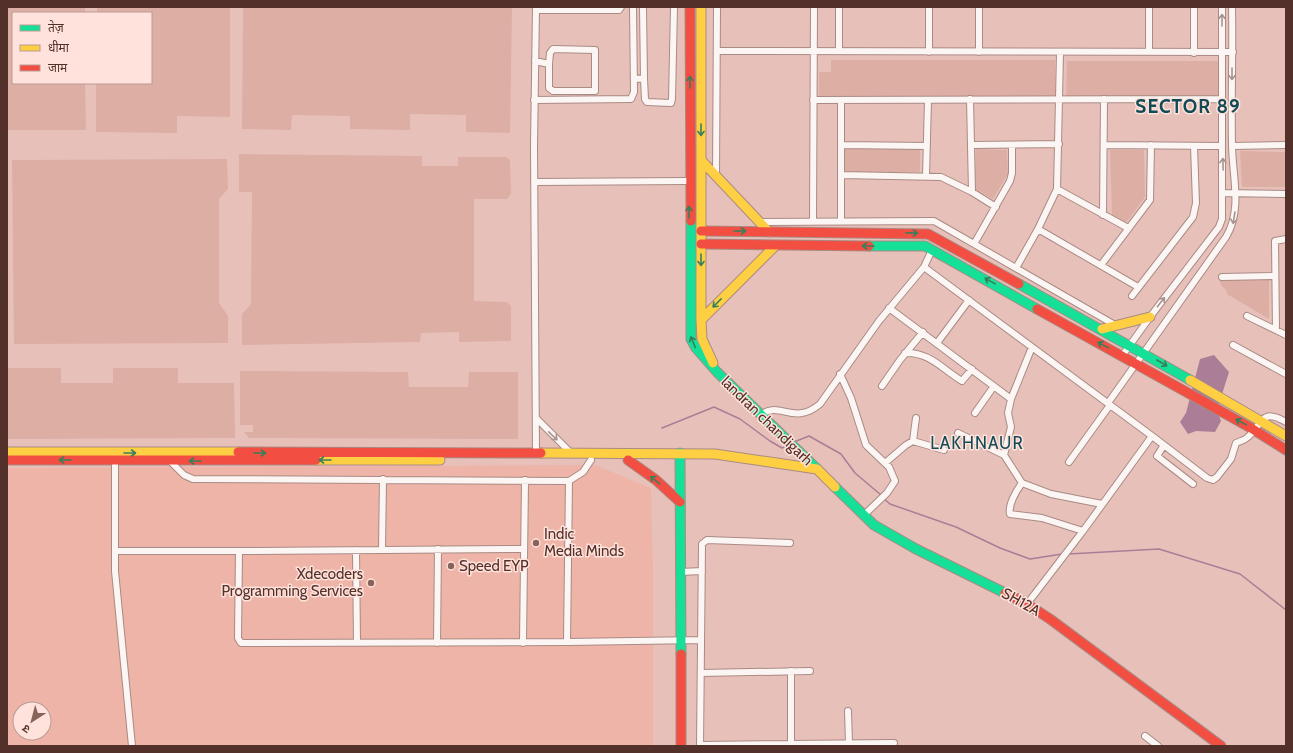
<svg xmlns="http://www.w3.org/2000/svg" width="1293" height="753" font-family="Cabin,'Noto Sans Devanagari',sans-serif">
<rect width="100%" height="100%" fill="#e7c1b9"/>
<path fill="#eeb4a7" fill-rule="evenodd" d="M595,465L651,488L653,572V746H7V468ZM20,709H44V733H20Z"/>
<path fill="#ddaea4" d="M7,7H85V13H13V83H85L86,130H7Z
M97,7H230V117L177,116V133L96,132V83H151V13H97Z
M243,7H512L510,133L466,132V115L410,114V130L350,129V116L292,115L291,130L242,129Z
M831,60H1055V98L819,96V72H831Z
M1067,61H1218V96H1066Z
M844,148H920V172H844Z
M976,149L1007,150L1008,174L993,199L975,189Z
M1110,150H1144L1145,197L1126,223L1112,215Z
M1240,151L1286,152V187H1242Z
M239,154L422,156V166H458V157H506L510,160L511,194L507,199H474V301L507,302L511,306V341L459,342V332L421,333L420,342L242,345V314L251,304L252,192H239Z
M227,159L228,189L219,199V303L228,316V343L14,344L12,160Z
M1219,279L1269,280V319L1227,294V291L1221,285Z
M7,368H61V383H113V368H178V383H234L235,438L7,439Z
M240,371L408,372L409,387H468L469,372H518V439L249,438L244,432H253V425H240Z"/>
<path fill="#ac7d97" d="M1214,355L1229,372L1217,410L1221,421L1215,432L1196,431L1188,434L1180,422L1186,413L1200,359Z"/>
<g fill="none" stroke-linecap="round" stroke-linejoin="round">
<path stroke="#ac7d97" stroke-width="1.5" d="M662,428L714,407L740,419L770,441L782,448L787,446
M794,442L809,436L841,454L855,473L881,495
M883,498L890,504L956,527L1000,548L1030,559L1062,554
M1068,554L1159,549L1240,574L1286,610"/>
<g stroke="#aa8a84" stroke-width="8">
<path id="street" d="M536,7L534,146L536,453
M643,7L644,79
M839,7V51
M929,7V52
M979,7V52
M1149,7V52
M1194,7V53
M536,10H619L621,7
M717,51L1233,52
M535,61L549,64V88L553,91H595V50L553,49L550,53L549,64
M634,78L644,79L645,99L647,102L671,103L672,99L674,7
M970,99L972,192
M534,100L631,99L634,92L633,7
M813,100L1221,99
M841,100V221
M841,145L927,146
M971,145L1059,144
M1104,145L1222,146
M1232,146L1286,145
M841,175L941,177L972,192L996,207
M926,176L928,100
M716,177L717,7
M534,182L689,181
M1057,189L1128,228
M1223,193L1286,194
M1103,215L1104,99
M813,221L814,7
M759,222L934,221L1115,325
M1038,229L1138,287
M974,244L1010,181L1012,173V145
M1101,265L1150,200L1151,145
M924,267L932,250
M1016,268L1038,229L1057,189L1060,53
M1222,277L1275,276
M1132,296L1193,217L1196,203L1194,146
M889,308L1011,399
M1247,316L1286,335
M1276,330L1275,241L1286,239
M937,343L969,300
M1233,345L1286,374
M905,353C930,352 942,369 962,381L972,369
M1122,356L1153,313L1219,227L1222,219V7
M840,374L851,398L866,445L889,467L895,481L887,493L863,516
M882,386L900,360L923,332
M1108,403L1226,237C1243,209 1232,175 1232,144C1231,98 1233,53 1232,7
M975,413L994,386
M762,414C780,401 794,426 820,404L879,321L924,267L1152,436L1083,531L1027,604
M536,418L571,453
M958,433L1004,455L1022,483L1051,494L1102,504
M1152,436L1207,478L1213,480L1217,477L1231,459L1236,443C1240,441 1244,441 1248,437C1264,422 1261,408 1286,422
M913,441L944,450
M1164,445L1157,456L1193,484
M1004,455L1011,427L1008,413L1011,399L1032,347
M115,459V571L132,746
M170,461L184,475L193,479L569,481L567,642
M1069,462L1110,405
M885,463L906,445L913,441L916,418
M569,481L583,472L591,460
M1022,483C1016,491 1008,505 1010,514L1042,518L1083,531
M382,549L383,479
M356,550L357,643
M115,551H239L238,638L241,643L567,642L701,640
M239,551L524,549
M680,572L702,571
M437,643L438,549
M523,643L525,480
M791,671V744
M701,673L810,671
M848,711L849,744
M1145,736L1158,746
M700,745L894,743
M700,746L702,544L707,540L790,543"/>
</g>
<g stroke="#aa8a84" stroke-width="11">
<path id="fast" d="M691,221V339L696,348L717,372L817,469
M869,246H925L1037,309
M1019,284L1190,380
M680,453L681,654
M835,487L874,525L916,549L1005,593"/>
</g>
<g stroke="#aa8a84" stroke-width="11">
<path id="slow" d="M701,7V320L702,339L713,363
M701,160L769,232
M701,320L775,246
M1102,329L1150,317
M1190,380L1286,436
M7,452H238
M541,453L715,454L817,469L835,487
M316,460H440"/>
</g>
<g stroke="#aa8a84" stroke-width="11">
<path id="jam" d="M690,7L691,221
M701,231L928,234L1019,284
M701,244L869,246
M1037,309L1251,428L1286,450
M238,452L541,453
M7,460H316
M628,460L656,480L680,502
M1005,593L1027,604L1050,619L1221,746
M681,654V746"/>
</g>
<use href="#street" stroke="#fbf6f4" stroke-width="6"/>
<use href="#fast" stroke="#16e098" stroke-width="9"/>
<use href="#slow" stroke="#ffcf43" stroke-width="9"/>
<use href="#jam" stroke="#f24e42" stroke-width="9"/>
</g>
<defs><path id="oneway-shaft" d="M-6 0H5M1.5-3L5.5 0L1.5 3" fill="none" stroke-width="1.6" stroke-linecap="round" stroke-linejoin="round"/></defs>
<g stroke="#a7938e">
<use href="#oneway-shaft" transform="translate(1222 20) rotate(-90)"/>
<use href="#oneway-shaft" transform="translate(1232 74) rotate(90)"/>
<use href="#oneway-shaft" transform="translate(1223 164) rotate(-91)"/>
<use href="#oneway-shaft" transform="translate(1234 218) rotate(99)"/>
<use href="#oneway-shaft" transform="translate(1161 302) rotate(-52)"/>
<use href="#oneway-shaft" transform="translate(553 436) rotate(44)"/>
</g>
<g stroke="#387f5b">
<use href="#oneway-shaft" transform="translate(690 82) rotate(-90)"/>
<use href="#oneway-shaft" transform="translate(701 130) rotate(90)"/>
<use href="#oneway-shaft" transform="translate(689 212) rotate(-90)"/>
<use href="#oneway-shaft" transform="translate(740 231)"/>
<use href="#oneway-shaft" transform="translate(912 233) rotate(2)"/>
<use href="#oneway-shaft" transform="translate(868 246) rotate(180)"/>
<use href="#oneway-shaft" transform="translate(701 260) rotate(90)"/>
<use href="#oneway-shaft" transform="translate(990 281) rotate(-151)"/>
<use href="#oneway-shaft" transform="translate(717 303) rotate(135)"/>
<use href="#oneway-shaft" transform="translate(693 342) rotate(-113)"/>
<use href="#oneway-shaft" transform="translate(1103 345) rotate(-151)"/>
<use href="#oneway-shaft" transform="translate(1162 363) rotate(30)"/>
<use href="#oneway-shaft" transform="translate(1241 422) rotate(-151)"/>
<use href="#oneway-shaft" transform="translate(130 453)"/>
<use href="#oneway-shaft" transform="translate(260 453)"/>
<use href="#oneway-shaft" transform="translate(65 460) rotate(-180)"/>
<use href="#oneway-shaft" transform="translate(325 460) rotate(180)"/>
<use href="#oneway-shaft" transform="translate(195 461) rotate(180)"/>
<use href="#oneway-shaft" transform="translate(655 480) rotate(-140)"/>
</g>
<g fill="#87635b" stroke="#fee2db" stroke-width="1.5">
<circle cx="536" cy="543" r="4"/>
<circle cx="451" cy="566" r="4"/>
<circle cx="371" cy="583" r="4"/>
</g>
<g text-anchor="middle" stroke-width="3" stroke-linejoin="round" paint-order="stroke">
<g font-size="15" fill="#533029" stroke="#fee2db">
<text transform="translate(767 421) rotate(44)" y="5">landran chandigarh</text>
<text transform="translate(1021 602) rotate(29)" y="5">SH12A</text>
</g>
<g font-size="15" fill="#533029" stroke="#fee2db" text-anchor="start">
<text x="544" y="539">Indic<tspan x="544" dy="17">Media Minds</tspan></text>
<text x="459" y="571">Speed EYP</text>
<text x="363" y="579" text-anchor="end">Xdecoders<tspan x="363" dy="17">Programming Services</tspan></text>
</g>
<g font-size="17" letter-spacing="1" fill="#114b56" stroke="#fee2db">
<text x="977" y="449">LAKHNAUR</text>
</g>
<g font-size="19" font-weight="bold" letter-spacing="1" fill="#114b56" stroke="#fee2db">
<text x="1188" y="113">SECTOR 89</text>
</g>
</g>
<rect width="1293" height="753" fill="none" stroke="#533029" stroke-width="16"/>
<rect x="12" y="12" width="140" height="72" fill="#fee2db" stroke="#ba9b94"/>
<rect x="20" y="25" width="20" height="6" fill="#16e098" stroke="#ba9b94"/>
<text x="48" y="32" font-size="12" fill="#533029">तेज़</text>
<rect x="20" y="45" width="20" height="6" fill="#ffcf43" stroke="#ba9b94"/>
<text x="48" y="52" font-size="12" fill="#533029">धीमा</text>
<rect x="20" y="65" width="20" height="6" fill="#f24e42" stroke="#ba9b94"/>
<text x="48" y="72" font-size="12" fill="#533029">जाम</text>
<g transform="translate(32 721) rotate(216)"><circle r="19" fill="#fee2db" stroke="#ba9b94"/>
<path d="M0-3L7 15L0 10L-7 15Z" fill="#87635b"/>
<text y="-6" font-size="11" font-weight="bold" text-anchor="middle" fill="#533029">उ</text>
</g>
</svg>
